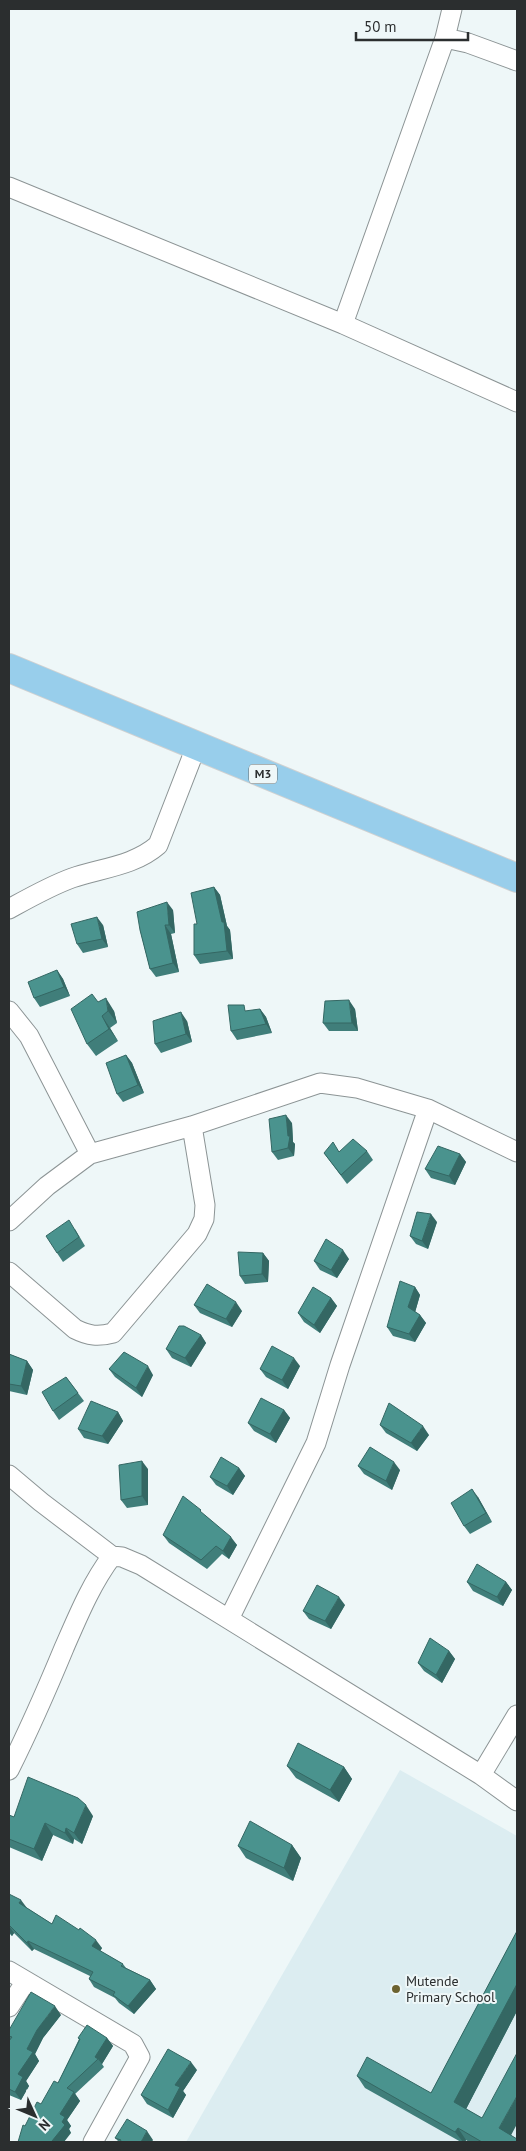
<svg xmlns="http://www.w3.org/2000/svg" width="526" height="2151" font-family="'PT Sans',sans-serif">
<rect width="100%" height="100%" fill="#eef7f8"/>
<path fill="#dcedf1" d="M400,1770L517,1836V2142H186Z"/>
<g fill="none" stroke-linecap="round" stroke-linejoin="round">
<g stroke="#8c9495" stroke-width="21">
<path id="street" d="M445,38L452,9
M9,187L343,324L517,402
M343,324L445,38L468,43L517,61
M9,909C29,898 50,886 72,878C101,868 134,866 158,845L196,747
M9,1011L29,1036L90,1154
M9,1221L47,1186L90,1154L192,1126L320,1083L357,1088L428,1109
M9,1272L75,1329C89,1336 98,1337 113,1333L197,1234L204,1219L205,1205L192,1126
M9,1475L41,1502L112,1556
M229,1619L316,1443L340,1365L428,1109L517,1152
M517,1715L481,1775L517,1801
M9,1770C29,1730 47,1689 64,1648C78,1616 91,1584 112,1556L122,1557L141,1565L481,1775
M9,1971L133,2044L140,2057L93,2142
M9,2007L26,1981"/>
</g>
<g stroke="#d0d1d1" stroke-width="30">
<path id="primary" d="M9,668L517,878"/>
</g>
<use href="#street" stroke="#fff" stroke-width="19"/>
<use href="#primary" stroke="#98ceeb" stroke-width="28"/>
</g>
<path fill="#407e7a" d="M214,887L220,895L227,926L230,930L233,959L200,964L194,955L197,924Z
M173,910L175,933L171,934L179,972L156,977L150,969L140,930Z
M103,925L108,947L83,953L77,944Z
M57,970L63,979L70,996L40,1007L34,998Z
M98,1002L114,1011L117,1023L110,1028L118,1041L96,1056L87,1044Z
M260,1009L266,1017L272,1033L237,1040L231,1031Z
M355,1009L358,1031H329L323,1023Z
M187,1021L192,1042L161,1053L155,1044Z
M126,1055L132,1063L144,1093L123,1102L117,1094Z
M292,1123L293,1142L295,1144L294,1156L278,1160L272,1152Z
M339,1151H367L373,1160L347,1184L324,1153Z
M460,1154L466,1162L455,1185L431,1178L425,1169Z
M437,1222L428,1249L416,1244L410,1236Z
M75,1229L85,1246L63,1262L57,1253Z
M263,1253L269,1261L268,1282L245,1284L240,1276Z
M349,1259L337,1278L320,1270L314,1261Z
M415,1287L420,1295L415,1312L420,1315L426,1323L415,1342L393,1336L387,1327Z
M331,1298L337,1306L320,1333L304,1322L298,1313Z
M194,1305L242,1311L232,1327L200,1313Z
M201,1335L206,1343L191,1367L172,1358L166,1349Z
M9,1354L27,1361L33,1370L27,1395L9,1391Z
M300,1366L288,1389L266,1377L260,1369Z
M109,1369L153,1375L142,1397L115,1377Z
M66,1377L84,1401L59,1420L53,1411Z
M284,1410L290,1418L276,1443L254,1431L248,1423Z
M118,1412L123,1421L108,1444L84,1438L78,1429Z
M380,1425L429,1435L417,1451L386,1433Z
M358,1466L400,1470L392,1490L364,1474Z
M239,1468L245,1476L233,1495L216,1485L210,1477Z
M148,1469V1505L127,1508L121,1500Z
M478,1497L492,1522L470,1534L464,1526Z
M205,1515L237,1545L229,1559L222,1554L207,1569L169,1543L163,1535Z
M467,1582H506L512,1590L503,1606L473,1591Z
M345,1605L331,1629L309,1619L303,1611Z
M449,1651L455,1659L442,1683L424,1671L418,1663Z
M287,1766L344,1767L352,1779L339,1802L296,1778Z
M9,1815L14,1817L93,1816L82,1844L74,1839L73,1844L53,1835L42,1861L9,1847Z
M292,1845L301,1858L293,1881L246,1858L238,1846Z
M9,1894L27,1908L52,1924L102,1948L100,1951L123,1964L126,1968L150,1980L156,1989L134,2014L119,2003L115,1998L94,1987L89,1979L90,1976L34,1949L32,1951L14,1933L12,1936L9,1933Z
M517,1931V2011L466,2109L511,2135L517,2142H469L466,2140L465,2142H461L365,2088L357,2076L431,2093Z
M61,2015L43,2038L35,2054L39,2061L26,2081L29,2086L21,2100L9,2095V2041L10,2039L9,2038V2030Z
M78,2038H107L113,2046L102,2064L104,2067L75,2094L80,2101L67,2120L71,2126L69,2129L71,2133L25,2126L58,2083L79,2039Z
M197,2070L183,2091L186,2095L173,2118L147,2104L141,2095Z
M115,2138L153,2140L151,2142H119Z"/>
<path fill="#346763" d="M214,887L220,895L227,926L230,930L233,959L227,951L222,922Z
M167,902L173,910L175,933L169,925Z
M97,917L103,925L108,947L102,939Z
M165,925L171,934L179,972L173,963Z
M57,970L63,979L70,996L64,987Z
M106,998L114,1011L117,1023L108,1011Z
M349,1000L355,1009L358,1031L352,1023Z
M260,1009L266,1017L272,1033L266,1024Z
M181,1012L187,1021L192,1042L186,1034Z
M102,1016L110,1028L118,1041L109,1029Z
M126,1055L132,1063L144,1093L138,1085Z
M286,1115L292,1123L293,1142L295,1144L294,1156L288,1148Z
M460,1154L466,1162L455,1185L449,1176Z
M431,1214L437,1222L428,1249L422,1241Z
M343,1250L349,1259L337,1278L331,1270Z
M263,1253L269,1261L268,1282L262,1274Z
M415,1287L420,1295L414,1316L408,1307Z
M331,1298L337,1306L320,1333L314,1325Z
M236,1302L242,1311L232,1327L226,1319Z
M420,1315L426,1323L415,1342L409,1334Z
M201,1335L206,1343L191,1367L185,1358Z
M294,1358L300,1366L288,1389L282,1380Z
M27,1361L33,1370L27,1395L21,1386Z
M148,1366L153,1375L142,1397L136,1388Z
M284,1410L290,1418L276,1443L270,1434Z
M118,1412L123,1421L108,1444L102,1436Z
M423,1426L429,1435L417,1451L411,1443Z
M142,1461L148,1469V1505L142,1496Z
M394,1462L400,1470L392,1490L386,1481Z
M239,1468L245,1476L233,1495L227,1486Z
M472,1489L478,1497L492,1522L486,1513Z
M231,1537L237,1545L229,1559L223,1551Z
M506,1582L512,1590L503,1606L497,1597Z
M339,1597L345,1605L331,1629L325,1621Z
M449,1651L455,1659L442,1683L436,1675Z
M344,1767L352,1779L339,1802L330,1790Z
M86,1805L93,1816L82,1844L74,1833Z
M45,1823L53,1835L42,1861L34,1849Z
M66,1828L74,1839L73,1844L65,1833Z
M292,1845L301,1858L293,1881L284,1868Z
M21,1900L27,1908L19,1903Z
M9,1926L14,1933L12,1936L9,1931Z
M96,1940L102,1948L98,1955L92,1946Z
M28,1941L34,1949L32,1951L27,1943Z
M150,1980L156,1989L134,2014L128,2006Z
M517,1984V2011L463,2115L454,2102Z
M55,2006L61,2015L43,2038L35,2054L39,2061L26,2081L29,2086L21,2100L15,2092L18,2074L27,2049L37,2030Z
M107,2038L113,2046L102,2064L98,2059L95,2057Z
M191,2062L197,2070L183,2091L186,2095L173,2118L168,2110L175,2085Z
M74,2092L80,2101L67,2120L71,2126L69,2129L71,2133L64,2142H53L52,2141L60,2114Z
M517,2096V2124L508,2141L499,2128Z
M458,2128L466,2140L465,2142H463L455,2132Z
M147,2131L153,2140L151,2142H141Z"/>
<path fill="#4a938e" stroke="#346763" d="M214,887L222,922H224L227,951L194,955V924H197L191,893Z
M167,902L169,925H165L173,963L150,969L140,930L137,912Z
M97,917L102,939L77,944L71,924Z
M57,970L64,987L34,998L28,982Z
M92,994L98,1002L106,998L108,1011L102,1016L109,1029L87,1044L71,1009Z
M349,1000L352,1023H323L325,1001Z
M228,1005H244L245,1011L260,1009L266,1024L231,1031Z
M181,1012L186,1034L155,1044L153,1021Z
M126,1055L138,1085L117,1094L106,1063Z
M286,1115L288,1136H290L288,1148L272,1152L269,1119Z
M353,1139L367,1151L341,1175L324,1153L333,1142L339,1152Z
M438,1146L460,1154L449,1176L425,1169Z
M417,1212L431,1214L422,1241L410,1236Z
M69,1220L79,1237L57,1253L46,1236Z
M326,1239L343,1250L331,1270L314,1261Z
M238,1252L263,1253L262,1274L240,1276Z
M400,1281L415,1287L408,1307L420,1315L409,1334L387,1327Z
M207,1284L236,1302L226,1319L194,1305Z
M313,1287L331,1298L314,1325L298,1313Z
M179,1326H184L201,1335L185,1358L166,1349Z
M272,1346L294,1358L282,1380L260,1369Z
M124,1352L148,1366L136,1388L109,1369Z
M9,1354L27,1361L21,1386L9,1384Z
M66,1377L78,1393L53,1411L42,1392Z
M261,1398L284,1410L270,1434L248,1423Z
M91,1401L118,1412L102,1436L78,1429Z
M389,1403L423,1426L411,1443L380,1425Z
M370,1447L394,1462L386,1481L358,1466Z
M221,1457L239,1468L227,1486L210,1477Z
M142,1461V1496L121,1500L119,1465Z
M472,1489L486,1513L464,1526L451,1503Z
M183,1496L201,1510L200,1511L231,1537L223,1551L216,1546L201,1560L163,1535Z
M477,1564L506,1582L497,1597L467,1582Z
M317,1585L339,1597L325,1621L303,1611Z
M430,1638L449,1651L436,1675L418,1663Z
M298,1743L344,1767L330,1790L287,1766Z
M28,1777L78,1798L86,1805L74,1833L66,1828L65,1833L45,1823L34,1849L9,1839V1815L14,1817Z
M250,1821L292,1845L284,1868L238,1846Z
M9,1894L21,1900L19,1903L52,1924L56,1915L79,1930L80,1928L96,1940L92,1946L123,1964L121,1966L150,1980L128,2006L113,1995L115,1992L89,1979L93,1972L28,1941L27,1943L9,1925Z
M517,1931V1984L454,2102L482,2118L517,2053V2096L499,2128L517,2139V2142H482L458,2128L455,2132L357,2076L367,2057L431,2093Z
M31,1992L55,2006L37,2030L27,2049L33,2052L18,2074L23,2077L15,2092L9,2089V2041L12,2037L9,2036V2030Z
M87,2025L107,2038L95,2057L98,2059L67,2088L74,2092L60,2114L65,2117L62,2122L65,2125L52,2141L55,2142H18L23,2125L25,2126L37,2102L41,2104L54,2081L58,2083L80,2039L78,2038Z
M168,2049L191,2062L175,2085L180,2087L168,2110L141,2095Z
M127,2119L147,2131L141,2142H120L121,2140L115,2138Z"/>
<circle fill="#6d6330" stroke="#eef7f8" stroke-width="2" cx="396" cy="1989" r="5"/>
<g text-anchor="middle" stroke-width="4" stroke-linejoin="round" paint-order="stroke">
<rect fill="#eef7f8" stroke="#666a6b" stroke-width="1" x="249" y="764.5" width="28" height="19" rx="4"/>
<g font-size="12" font-weight="bold" fill="#2b2e2f">
<text x="263" y="778">M3</text>
</g>
<g font-size="14" fill="#2b2e2f" stroke="#eef7f8" text-anchor="start">
<text x="406" y="1986">Mutende<tspan x="406" dy="16">Primary School</tspan></text>
</g>
</g>
<rect width="526" height="2151" fill="none" stroke="#2b2e2f" stroke-width="20"/>
<g transform="translate(35 2116) rotate(134)" stroke="#eef7f8" stroke-width="4" paint-order="stroke">
<path d="M0-4L9 19L0 12L-9 19Z" fill="#2b2e2f"/>
<text y="-8" font-size="14" font-weight="bold" text-anchor="middle" fill="#2b2e2f">N</text>
</g>
<path d="M356 32v8h112v-8" fill="none" stroke="#2b2e2f" stroke-width="2.5"/>
<text x="364" y="32" font-size="15" fill="#2b2e2f" stroke="#eef7f8" stroke-width="4" paint-order="stroke">50 m</text>
</svg>
